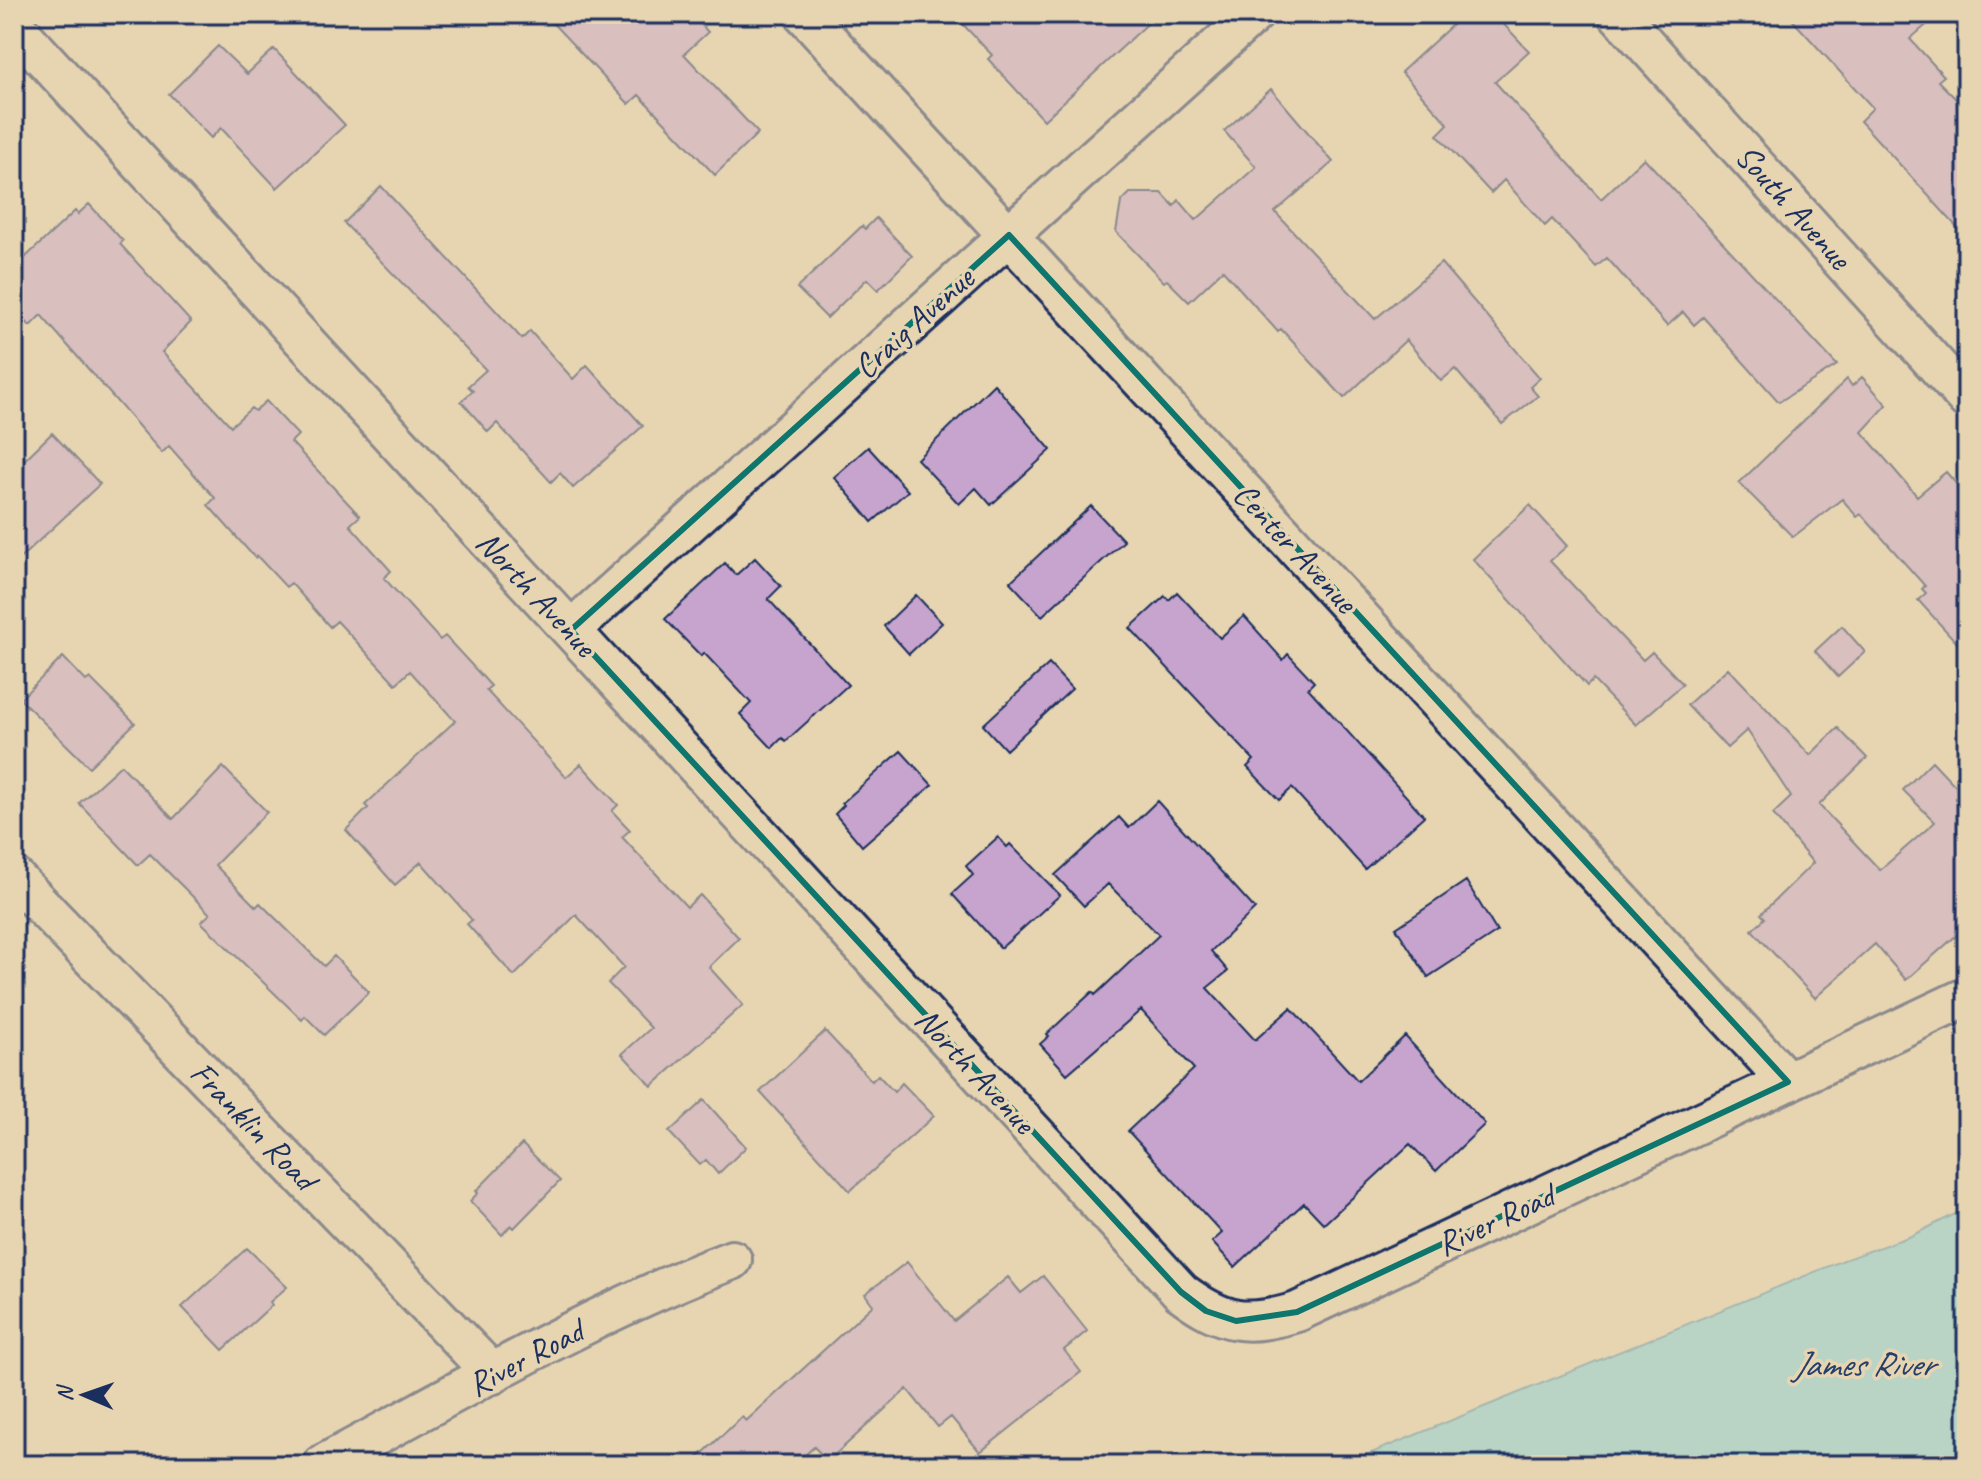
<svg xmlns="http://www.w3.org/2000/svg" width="1981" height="1479" font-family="Caveat,sans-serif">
<rect width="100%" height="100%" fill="#e7d5b2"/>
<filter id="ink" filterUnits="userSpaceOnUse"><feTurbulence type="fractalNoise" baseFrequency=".0125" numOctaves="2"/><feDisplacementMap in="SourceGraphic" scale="16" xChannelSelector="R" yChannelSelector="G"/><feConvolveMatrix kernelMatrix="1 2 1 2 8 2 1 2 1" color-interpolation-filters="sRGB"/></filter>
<g filter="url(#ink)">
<path fill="#82d3db" stroke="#5991a9" stroke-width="2" d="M1967,1208V1465H1350L1364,1456L1844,1260L1911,1236Z"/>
<path fill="#c7a4cd" stroke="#1b2f5e" stroke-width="2" d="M544,14H692L708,32L684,54L758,133L715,175L639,95L629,104Z
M953,14H1158L1044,120L988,59L992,55Z
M1464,14H1494L1529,51L1495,82L1601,199L1644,158L1837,365L1779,402L1703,317L1694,325L1683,312L1667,326L1607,258L1596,267L1552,219L1545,226L1504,180L1491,193L1437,135L1448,124L1401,72Z
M1787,14H1939L1910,39L1944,76L1938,81L1967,110V238L1860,121L1873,108Z
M218,46L247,74L274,49L345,125L277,188L221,128L211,138L169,94Z
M1271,89L1333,162L1275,212L1375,319L1441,263L1540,378L1530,387L1538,396L1502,424L1455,369L1441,381L1406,340L1344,398L1281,329L1278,332L1223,270L1189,302L1167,280L1164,282L1116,232L1121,202L1130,193H1162L1174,206L1179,200L1196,220L1256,167L1224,131Z
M381,186L522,339L530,331L573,379L587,365L643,426L573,488L560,473L551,482L497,423L488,432L461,401L473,391L468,386L486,370L344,223Z
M89,204L123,241L120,244L191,322L162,352L231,426L251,408L255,411L266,401L298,435L291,442L360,516L350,525L391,571L384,578L440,640L445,636L491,686L486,690L566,777L581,764L618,805L612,811L630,830L622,837L687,907L700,895L739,938L709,967L743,1005L652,1086L622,1054L651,1028L608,983L624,967L576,915L514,976L467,924L472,920L421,862L395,885L346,830L368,808L365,805L455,721L410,671L396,684L337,621L330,627L291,583L286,587L257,556L255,558L208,505L215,498L169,446L162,453L41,315L30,326L14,308V268L75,211L78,214Z
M876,218L912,256L878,290L867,279L827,318L797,288L862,226L865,229Z
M1862,377L1887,405L1862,432L1917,496L1946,472L1967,496V654L1918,600L1926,593L1922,589L1925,586L1861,514L1857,517L1842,499L1793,537L1739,483L1847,379L1852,386Z
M994,384L1051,450L991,505L976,488L959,504L917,459Z
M52,433L100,484L14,564V470Z
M868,447L908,491L872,522L834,477Z
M1530,505L1567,546L1550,561L1643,660L1652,652L1683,684L1636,725L1593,680L1587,686L1473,559Z
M1091,506L1124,541L1042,616L1010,582Z
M755,558L781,586L768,599L848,685L786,741L782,738L772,748L740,714L751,703L704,653L701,656L665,619L725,563L736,575Z
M1177,592L1220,638L1244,616L1283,660L1288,654L1314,682L1308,688L1424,816L1365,869L1292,788L1279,800L1247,767L1254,760L1130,628L1165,596L1169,600Z
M916,595L942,623L909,654L884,626Z
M1842,626L1865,652L1838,677L1815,651Z
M63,657L86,681L90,678L135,723L89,767L20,699Z
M1049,664L1072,689L1006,750L983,725Z
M1728,668L1810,755L1838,728L1867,758L1819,805L1880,870L1935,822L1903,790L1932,761L1965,796L1967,794V926L1906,980L1875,944L1815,998L1752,930L1765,918L1761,914L1813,863L1773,814L1791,797L1747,730L1727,748L1687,705Z
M901,751L932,785L862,846L835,814L844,805L842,803Z
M121,765L173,819L223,767L267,812L215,865L256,907L260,903L324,966L334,956L369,992L324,1035L305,1016L302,1020L201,922L210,914L150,854L138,865L79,803Z
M1157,801L1255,909L1211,951L1228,971L1207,988L1255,1040L1291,1008L1358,1081L1405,1036L1485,1124L1436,1171L1410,1144L1324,1224L1304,1203L1235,1267L1212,1242L1222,1233L1128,1131L1194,1069L1141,1010L1067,1074L1040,1044L1049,1036L1047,1034L1092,992L1095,995L1159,935L1108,884L1084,906L1055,875L1119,817L1129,828Z
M998,837L1007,847L1010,844L1060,895L1001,948L952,894L973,875L966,866Z
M1466,881L1497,932L1428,977L1396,928Z
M825,1031L872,1081L878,1075L894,1092L902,1083L934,1116L850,1191L760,1092Z
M704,1100L746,1147L718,1174L706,1160L700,1165L669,1132Z
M522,1144L560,1181L514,1228L511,1225L502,1235L470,1201L478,1193L476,1191Z
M247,1248L287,1287L270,1302L272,1305L223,1350L182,1307Z
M907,1262L954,1321L1008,1277L1021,1293L1043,1276L1087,1331L1064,1350L1081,1372L980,1452L951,1417L938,1427L907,1389L828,1461L814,1447L794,1465H690L742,1417L746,1421L873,1305L865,1294Z"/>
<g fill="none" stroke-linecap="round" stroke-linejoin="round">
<g stroke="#1b2f5e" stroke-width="44">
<path id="street" d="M804,14L1788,1082
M1618,14L1967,399
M14,26L1181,1292C1224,1324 1246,1327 1297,1312L1967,997
M571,630L1254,14
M14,877L493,1374
M322,1465C457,1393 589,1314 732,1260"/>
</g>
<use href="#street" stroke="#e7d5b2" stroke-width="38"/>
</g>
</g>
<path d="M0 0H1981V1479H0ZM1009,235L1788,1082L1297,1312L1236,1321L1206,1311L1181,1292L571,630Z" fill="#e7d5b2" fill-opacity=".55" fill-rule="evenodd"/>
<path fill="none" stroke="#0f766e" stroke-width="6" stroke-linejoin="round" d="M1009,235L1788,1082L1297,1312L1236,1321L1206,1311L1181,1292L571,630Z"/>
<g text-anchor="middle" stroke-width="7" stroke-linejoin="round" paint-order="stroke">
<g font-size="34" fill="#1b2f5e" stroke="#e7d5b2">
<text transform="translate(1794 206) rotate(48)" y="12">South Avenue</text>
<text transform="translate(913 322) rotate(-42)" y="12">Craig Avenue</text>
<text transform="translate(1296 547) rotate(47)" y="12">Center Avenue</text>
<text transform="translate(537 593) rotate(47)" y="12">North Avenue</text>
<text transform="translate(976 1070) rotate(47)" y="12">North Avenue</text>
<text transform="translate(254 1125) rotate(46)" y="12">Franklin Road</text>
<text transform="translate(1495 1219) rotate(-25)" y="12">River Road</text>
<text transform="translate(525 1357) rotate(-28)" y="12">River Road</text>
</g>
<g font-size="36" font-style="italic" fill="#253f6a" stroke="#e7d5b2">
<text x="1863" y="1376">James River</text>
</g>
</g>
<rect width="1981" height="1479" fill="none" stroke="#e7d5b2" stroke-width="48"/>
<rect x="24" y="24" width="1933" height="1431" fill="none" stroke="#1b2f5e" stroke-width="3" filter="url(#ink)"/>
<g transform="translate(84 1395) rotate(272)" stroke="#e7d5b2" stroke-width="6" paint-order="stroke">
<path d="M0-6L14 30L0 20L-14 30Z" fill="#1b2f5e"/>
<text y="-12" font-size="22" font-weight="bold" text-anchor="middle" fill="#1b2f5e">N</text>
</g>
</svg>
